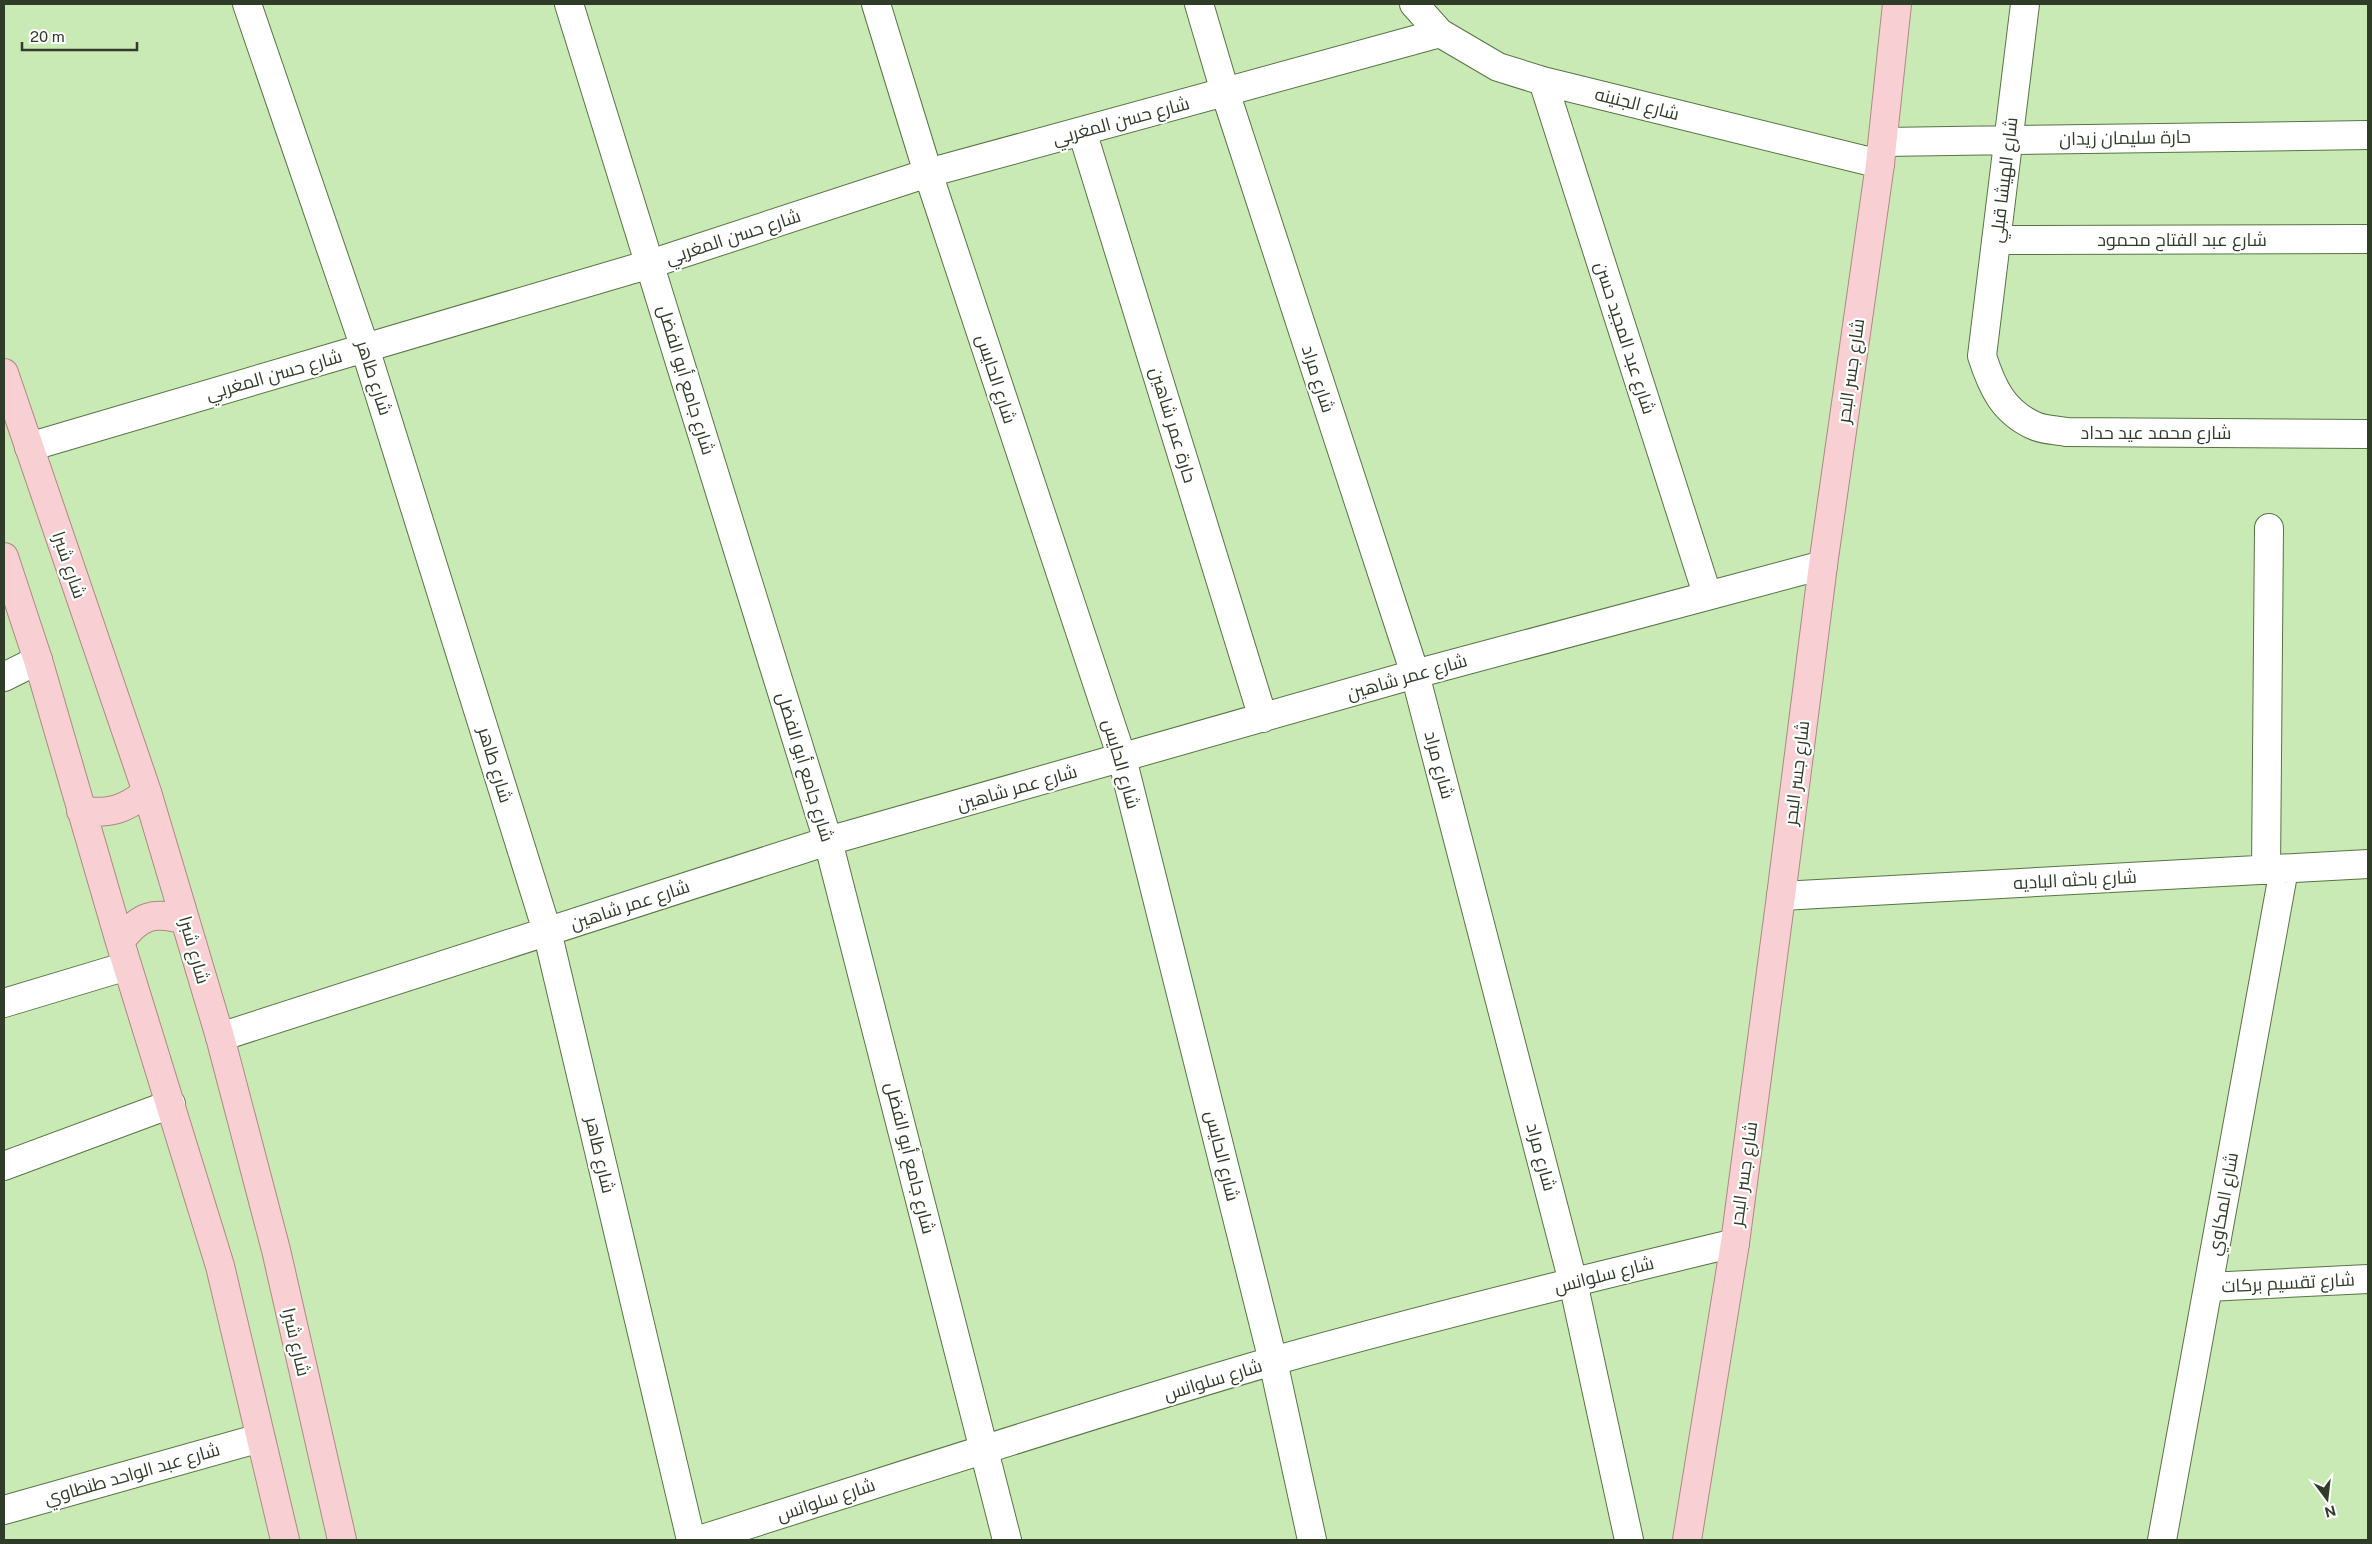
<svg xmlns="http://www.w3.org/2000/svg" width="2372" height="1544" font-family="'Public Sans',Cairo,sans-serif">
<rect width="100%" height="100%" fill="#c9e9b5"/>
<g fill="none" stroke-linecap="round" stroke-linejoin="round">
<g stroke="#587445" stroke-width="30">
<path id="minor" d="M247,4L365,348L547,931L691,1540
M569,4L828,841L1007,1540
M876,4L928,173L1122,758L1273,1361L1312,1540
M1199,4L1225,92L1415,674L1573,1282L1629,1540
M1414,4L1440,33L1498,67L1543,81L1880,164
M2025,4L1982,356C1992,387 2003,412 2035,426C2044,430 2056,430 2066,432L2368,434
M1543,81L1707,594
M1082,131L1263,718
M1883,142L2368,135
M1996,240L2368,239
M29,447L650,264L928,173L1440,33
M4,677L38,660
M2266,870L2269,528
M1781,896L2368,864
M4,1003L127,966
M220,1037L828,841L1415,674L1823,565
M4,1166L171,1104
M2208,1287L2368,1279
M4,1510L260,1438
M699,1540C890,1480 1080,1417 1273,1361C1426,1318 1580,1280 1735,1243
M2162,1540L2284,869"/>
</g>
<g stroke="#ae8884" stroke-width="30">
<path id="major" d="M4,373L147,792L220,1037L276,1250L342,1540
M4,557L38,660L120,942L220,1266L285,1540
M81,811C110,814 124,810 147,792
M120,942C139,915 154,911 185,920
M1687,1540L1735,1243L1781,896L1823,565L1880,164L1897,4"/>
</g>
<use href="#minor" stroke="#fff" stroke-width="28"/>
<use href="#major" stroke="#f8d0d3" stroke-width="28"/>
</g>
<g text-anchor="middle" stroke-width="4.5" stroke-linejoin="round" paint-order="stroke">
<g font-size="18" fill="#2f3c28" stroke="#fff">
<text transform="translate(1637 104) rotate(14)" y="6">شارع الجنينه</text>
<text transform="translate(1121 121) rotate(-15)" y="6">شارع حسن المغربي</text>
<text transform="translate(2125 138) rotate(-1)" y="6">حارة سليمان زيدان</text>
<text transform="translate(2004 180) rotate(-83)" y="6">شارع الهيشا قبلي</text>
<text transform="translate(733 237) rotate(-18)" y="6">شارع حسن المغربي</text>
<text x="2182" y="246">شارع عبد الفتاح محمود</text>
<text transform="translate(1625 338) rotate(72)" y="6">شارع عبد المجيد حسن</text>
<text transform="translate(1851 371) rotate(-82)" y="6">شارع جسر البحر</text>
<text transform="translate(274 375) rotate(-16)" y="6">شارع حسن المغربي</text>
<text transform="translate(374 378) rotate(72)" y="6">شارع طاهر</text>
<text transform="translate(996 379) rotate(72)" y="6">شارع الحايس</text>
<text transform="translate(1318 379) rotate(72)" y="6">شارع مراد</text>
<text transform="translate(686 380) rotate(73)" y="6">شارع جامع أبو الفضل</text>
<text transform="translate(1173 425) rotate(73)" y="6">حارة عمر شاهين</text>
<text x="2156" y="439">شارع محمد عيد حداد</text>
<text transform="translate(69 565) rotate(71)" y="6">شارع شبرا</text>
<text transform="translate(1407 677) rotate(-16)" y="6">شارع عمر شاهين</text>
<text transform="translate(1121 764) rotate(74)" y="6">شارع الحايس</text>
<text transform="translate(495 765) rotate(73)" y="6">شارع طاهر</text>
<text transform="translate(1439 765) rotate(75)" y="6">شارع مراد</text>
<text transform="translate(805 767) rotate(73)" y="6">شارع جامع أبو الفضل</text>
<text transform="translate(1797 773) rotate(-83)" y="6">شارع جسر البحر</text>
<text transform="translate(1017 788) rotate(-16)" y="6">شارع عمر شاهين</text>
<text transform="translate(2075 880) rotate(-3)" y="6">شارع باحثه الباديه</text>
<text transform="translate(630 905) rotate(-18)" y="6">شارع عمر شاهين</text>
<text transform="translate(194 950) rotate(74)" y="6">شارع شبرا</text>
<text transform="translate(600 1155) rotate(77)" y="6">شارع طاهر</text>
<text transform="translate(1222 1156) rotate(76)" y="6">شارع الحايس</text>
<text transform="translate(1541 1157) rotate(75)" y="6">شارع مراد</text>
<text transform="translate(910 1158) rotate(76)" y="6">شارع جامع أبو الفضل</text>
<text transform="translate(1744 1174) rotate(-82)" y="6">شارع جسر البحر</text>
<text transform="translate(2223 1204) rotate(-80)" y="6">شارع المكاوي</text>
<text transform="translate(1604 1275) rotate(-14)" y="6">شارع سلوانس</text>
<text transform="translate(2288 1283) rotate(-3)" y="6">شارع تقسيم بركات</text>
<text transform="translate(296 1342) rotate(77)" y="6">شارع شبرا</text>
<text transform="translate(1213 1380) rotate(-17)" y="6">شارع سلوانس</text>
<text transform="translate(132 1474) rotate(-16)" y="6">شارع عبد الواحد طنطاوي</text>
<text transform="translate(826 1500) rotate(-18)" y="6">شارع سلوانس</text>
</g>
</g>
<rect width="2372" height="1544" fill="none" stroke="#2f3c28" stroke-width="10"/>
<g transform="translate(2327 1499) rotate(165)" stroke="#ffffff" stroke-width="4" paint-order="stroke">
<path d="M0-4L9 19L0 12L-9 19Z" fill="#2f3c28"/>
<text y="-8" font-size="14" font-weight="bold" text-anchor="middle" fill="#2f3c28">N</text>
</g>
<path d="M22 42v8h115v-8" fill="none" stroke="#2f3c28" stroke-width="2.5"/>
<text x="30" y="42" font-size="15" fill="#2f3c28" stroke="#ffffff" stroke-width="4" paint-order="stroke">20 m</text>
</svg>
